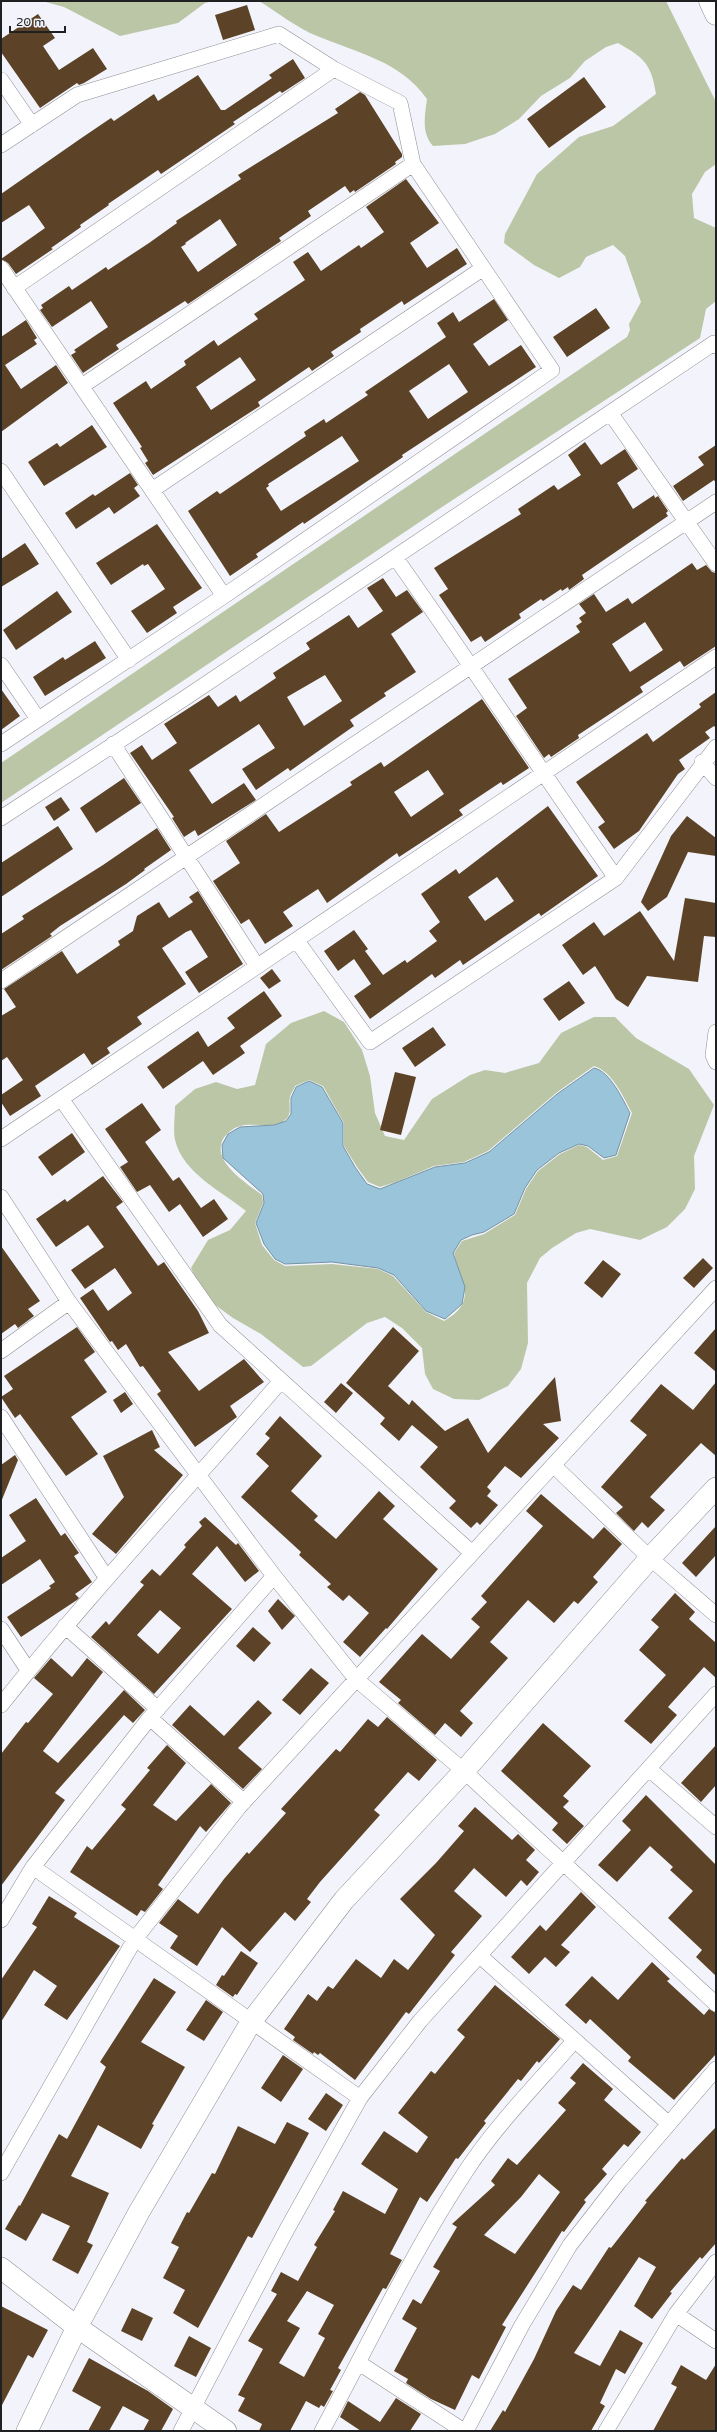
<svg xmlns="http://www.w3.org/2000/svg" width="717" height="2432" font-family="'Varela Round',sans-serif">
<rect width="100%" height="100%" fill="#f3f4fb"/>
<path fill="#bac6a6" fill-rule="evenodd" d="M42,1H214L205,3L178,23L120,36L64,7Z
M259,1H666L716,102V164L705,172L692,194L694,218L716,228V301L706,309L700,338L439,509L1,803V763L627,337L630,330L629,324L641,302L625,256L613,245L586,257L580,267L559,278L534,265L504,243L505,234L537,174L579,137L613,126L656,94C651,63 644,58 618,43L606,47L585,61L570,78L541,96L519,119L495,134L465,144L433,146C421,133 425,115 427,99C400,61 358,53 317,36C297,28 277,12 259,1Z
M324,1011L344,1022L362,1050L370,1076L375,1113L385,1136L404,1140L432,1099L470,1075L485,1070L505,1073L539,1063L561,1033L594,1017H615L636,1038L689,1069L714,1105L694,1156L695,1189L685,1209L667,1227L640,1240L590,1229L576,1233L552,1248L540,1258L527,1283L528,1343L521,1369L508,1386L479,1400L454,1399L433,1389L425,1374L422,1348L402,1328L385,1317L367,1323L311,1366L303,1367L261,1334L233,1318L203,1296L191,1268L208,1240L230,1230L246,1211C221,1191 183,1173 175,1140C173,1130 175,1117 175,1106L195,1089L216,1082L237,1089L255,1085L266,1044L291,1023ZM594,1066C612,1071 624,1098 632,1113L617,1156L603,1160L587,1147L579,1145L560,1154L538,1171L526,1189L515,1215L484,1234L462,1241L454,1253C461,1282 479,1301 444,1321L426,1312L393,1276L378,1269L332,1264L285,1266L274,1260L262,1245L255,1223L263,1203L262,1195C247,1183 211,1162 223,1139C227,1133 233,1128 240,1126C253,1122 273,1130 285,1120C293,1114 288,1105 290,1097C291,1093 294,1089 295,1086L309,1080L323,1086L344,1123V1146L357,1167L368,1182L380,1187L396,1182L434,1166L464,1162L488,1151L556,1093Z"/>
<path fill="#9ac4da" stroke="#7593a3" d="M594,1068C610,1071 623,1100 630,1113L616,1155L604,1158L588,1146L579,1144L559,1153L537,1170L525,1188L514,1214L484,1232L472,1235L461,1240L453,1253L465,1287L462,1304L445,1319L426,1311L394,1275L378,1268L332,1262L285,1264L275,1259L264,1244L256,1223L264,1203L263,1194L223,1158L222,1145L228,1134L240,1127L274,1125L286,1121L291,1114V1098L296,1087L309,1081L322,1087L343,1123V1146L355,1167L367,1184L380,1189L435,1167L465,1163L489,1152L557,1094Z"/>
<path fill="#5c4327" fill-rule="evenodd" d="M247,5L255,30L223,40L215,15Z
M38,14L55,38L43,46L59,70L93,48L107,69L84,83L79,85L77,83L40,108L1,52V39Z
M293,59L305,78L282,93L280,91L233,122L235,124L161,174L158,170L108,204L109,205L80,225L81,227L51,248L53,249L16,274L8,263L1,259L45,228L29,205L1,223V194L80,139L111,118L114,121L154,94L158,101L198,75L221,110H225L272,78L269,75Z
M584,77L606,107L549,148L527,119Z
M360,92L365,95L402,154V157L395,162L396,164L355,192L354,190L350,193L345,186L308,211L311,216L279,238L281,241L188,304L185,301L116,345L119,349L83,373L71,355L76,352L74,350L108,327L91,301L52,327L40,310L43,308L41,305L69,286L72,290L106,267L108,270L149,243L177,223L176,221L241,179L238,175L338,113L335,109ZM220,219L237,245L198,272L181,247L186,244L185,243Z
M406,179L439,223L410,243L427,268L457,248L467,264L404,305L402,301L360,329L361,332L331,352L334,356L312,371L309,367L258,402L260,406L153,475L145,463L148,461L140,448L142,447L113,403L146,381L151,389L186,365L184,361L214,340L218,346L258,319L254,314L305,280L293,262L308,252L321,271L359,245L361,248L384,232L366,207ZM240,357L256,380L211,410L196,387Z
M494,299L508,320L473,344L489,366L521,345L536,367L402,455L403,457L304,524L303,522L256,554L258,557L230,576L188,511L217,491L220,494L306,436L304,432L324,419L326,423L368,395L365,392L446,337L437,323L453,312L459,322ZM449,364L468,392L428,419L409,391ZM342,436L359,461L281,511L266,488L269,486L268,484Z
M596,308L610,328L567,357L553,337Z
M26,320L37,338L34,340L37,344L5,365L21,389L56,365L68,383L1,432V337Z
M92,425L107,447L44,486L28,462L57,443L60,447Z
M585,442L601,465L625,449L638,469L617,483L633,509L654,495L655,498L658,496L668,511L666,513L668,516L582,575L584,579L569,590L568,587L562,591L561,589L543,601L541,599L519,614L521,618L485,642L481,636L471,642L439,595L448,589L434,568L521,514L518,509L554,485L558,490L581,475L568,455Z
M716,445V483L714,480L683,501L673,486L704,465L698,457Z
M130,473L138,485L134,488L140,496L114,514L109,507L76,529L65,513L93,494L95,496Z
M157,524L202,588L173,607L177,613L147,633L131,611L165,589L148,564L144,566L143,564L111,585L96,563Z
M25,543L39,564L1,587V559Z
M692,563L697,570L706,565L712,572L716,573V646L684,667L680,661L640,687L643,692L578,735L579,738L551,757L549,754L544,758L516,716L527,708L508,679L580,632L576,626L582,622L579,618L586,613L579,604L594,594L606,612L628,598L632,604ZM645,622L663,650L630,672L612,644Z
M383,578L396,597L407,590L423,612L391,634L416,672L384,693L386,696L350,720L354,726L290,771L288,768L256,790L242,769L275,748L259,724L189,770L212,804L244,783L256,800L198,836L195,830L184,837L172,818L174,817L130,753L142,745L152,760L177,743L164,724L178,715L209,695L218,707L236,695L240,702L276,678L273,673L310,649L306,643L349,615L358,628L383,611L367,588ZM325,675L342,701L304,726L287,697Z
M57,591L72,612L16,650L3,630Z
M95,641L106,658L45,696L33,677L63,657L65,660Z
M1,689L20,716L1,730Z
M716,692V728L714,726L705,732L710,738L679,760L685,769L678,774L639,831L614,849L598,827L605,822L576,782L647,733L653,742L701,707L699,704Z
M482,699L529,768L503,785L501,782L459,810L463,815L399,857L397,853L327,903L318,889L283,912L293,926L265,944L249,919L241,924L213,881L240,863L226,841L266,814L279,832L352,785L350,782L381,762L384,767ZM428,770L444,794L411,817L394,792Z
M124,778L141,803L96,833L80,808Z
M61,797L70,810L54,821L45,807Z
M548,806L598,876L541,916L539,913L463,965L460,960L435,978L432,974L370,1019L354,996L371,984L354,959L338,971L324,951L354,930L368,949L365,951L383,975L405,960L407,963L437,941L429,931L440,922L421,894L456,869L459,874ZM497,877L514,901L485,921L468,897Z
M687,816L716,838V856L688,852L667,897L648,911L641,902L671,836Z
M58,826L73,849L1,897V863Z
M157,828L171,850L144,869L145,870L126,884L60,926L50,934L52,936L1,970V934L24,919L22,916L103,865Z
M198,891L243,964L199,993L185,972L208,957L191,930L186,932L162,948L186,984L137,1017L142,1024L107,1048L110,1053L92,1065L84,1053L35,1086L41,1096L10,1116L1,1102V1095L23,1080L7,1057L1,1061V1016L16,1007L4,989L62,951L77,974L120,945L118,941L133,931L137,916L159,902L169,918L193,902L189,897Z
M685,898L716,903V937L704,936L698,982L647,976L628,1007L616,999L595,966L583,975L562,945L594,922L604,936L640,911L674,961Z
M272,969L281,981L269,989L260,978Z
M569,981L585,1003L559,1021L543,999Z
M264,991L282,1016L240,1046L245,1053L213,1075L203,1061L163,1089L147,1067L198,1031L208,1047L235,1028L227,1018Z
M433,1027L446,1045L415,1067L402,1048Z
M395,1072L416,1077L401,1135L380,1130Z
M142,1103L161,1130L145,1142L173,1181L179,1177L201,1208L214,1199L228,1219L203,1237L180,1204L169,1212L150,1185L137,1192L120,1167L128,1162L105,1129Z
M72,1133L85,1152L52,1176L38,1157Z
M103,1176L123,1202L116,1207L158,1266L164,1262L198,1311L209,1333L168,1352L199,1391L244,1359L264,1382L230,1406L237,1417L195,1447L157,1394L161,1391L143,1366L140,1367L126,1344L118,1350L112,1341L110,1342L80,1298L93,1289L108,1311L132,1293L115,1268L85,1289L71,1270L104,1247L88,1225L56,1247L36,1219L65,1199L67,1202Z
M1,1246L40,1301L28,1309L34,1316L18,1328L15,1324L1,1334Z
M703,1258L713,1268L694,1288L683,1278Z
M603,1260L621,1274L602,1298L584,1283Z
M77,1327L95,1352L84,1360L107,1392L71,1417L98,1454L66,1476L20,1414L15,1418L1,1397L13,1389L4,1376Z
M393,1327L419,1351L388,1386L409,1405L412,1400L445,1431L468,1418L488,1453L555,1377L561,1421L543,1424L559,1438L521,1478L505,1466L487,1487L491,1491L487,1496L498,1505L480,1525L477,1522L471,1528L449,1508L456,1501L420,1467L438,1447L412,1425L399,1441L380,1424L385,1418L346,1383Z
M716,1328V1372L694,1353Z
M716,1382V1456L701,1443L650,1497L665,1510L648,1528L642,1522L634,1531L616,1513L623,1507L601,1487L647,1435L630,1421L661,1384L693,1410Z
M341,1383L353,1393L336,1413L324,1402Z
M125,1392L133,1404L121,1413L113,1400Z
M280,1416L322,1456L291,1491L318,1516L314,1520L336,1539L379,1491L395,1506L383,1519L438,1569L387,1629L386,1628L360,1657L343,1642L369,1613L349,1595L343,1601L327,1587L331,1584L299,1555L301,1552L241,1497L269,1466L256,1454L270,1438L265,1434Z
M152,1430L160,1447L154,1450L183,1475L116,1554L92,1534L124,1497L103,1456Z
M15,1455L18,1460L1,1502V1465Z
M541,1494L593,1539L604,1527L622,1544L593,1577L598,1582L578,1604L574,1601L554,1623L528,1600L490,1642L508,1658L460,1711L473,1723L461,1737L445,1723L435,1735L398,1703L401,1700L379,1682L422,1634L451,1659L480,1627L471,1619L487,1602L481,1596L543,1526L526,1511Z
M36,1498L61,1536L65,1533L79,1553L74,1556L92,1582L75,1594L79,1598L77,1600L21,1637L7,1617L51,1588L49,1586L55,1582L40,1559L1,1585V1558L26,1541L9,1515Z
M205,1517L236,1545L238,1543L259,1571L245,1582L217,1546L192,1574L232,1609L154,1694L91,1637L106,1621L109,1625L144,1585L140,1582L152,1569L160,1576L186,1547L184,1545L202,1526L199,1522ZM160,1610L181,1628L158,1654L137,1635Z
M716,1526V1555L696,1577L682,1563Z
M675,1593L695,1612L689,1619L716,1643V1678L704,1667L668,1707L677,1715L651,1744L624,1721L666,1675L639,1650L659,1627L651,1620Z
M278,1599L295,1616L282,1630L268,1611Z
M253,1627L271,1643L254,1662L236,1646Z
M51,1658L72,1677L87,1658L103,1672L43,1751L58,1763L124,1690L145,1710L133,1723L124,1715L55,1793L65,1800L1,1886V1754L26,1722L28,1723L53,1694L34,1678Z
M311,1668L329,1683L300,1715L282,1700Z
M258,1700L272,1713L238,1748L262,1769L243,1789L172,1725L190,1705L224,1736Z
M387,1717L437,1760L419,1781L408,1772L374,1810L380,1815L320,1882L307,1899L311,1902L295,1921L285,1912L250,1952L222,1927L197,1966L170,1948L178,1936L159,1923L178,1899L198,1914L224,1879L247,1852L249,1854L286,1813L281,1809L336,1749L340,1752L368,1719L378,1727Z
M543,1723L591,1766L563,1796L569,1801L563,1807L584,1826L567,1844L552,1830L558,1823L501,1771Z
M167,1745L186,1763L153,1805L176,1821L211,1784L231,1803L206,1832L200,1826L158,1885L163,1889L145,1912L141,1910L137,1916L70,1872L87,1846L92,1850L126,1809L121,1805L150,1770L147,1768Z
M716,1745V1785L701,1802L681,1783Z
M646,1795L716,1865V1976L696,1957L702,1950L668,1918L693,1891L670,1870L673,1867L650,1846L617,1882L598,1865L631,1830L622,1821Z
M475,1807L512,1840L518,1834L535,1850L526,1860L539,1872L527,1886L521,1880L506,1897L474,1868L454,1891L482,1916L451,1952L455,1955L409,2014L406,2012L355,2080L320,2053L318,2055L314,2052L313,2054L293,2040L295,2037L284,2029L308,1994L317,2001L328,1986L333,1989L356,1959L381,1978L394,1959L408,1970L435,1935L400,1899L436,1863L464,1831L458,1826Z
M581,1892L596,1907L561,1945L570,1952L556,1967L545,1957L529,1974L511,1957L540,1925L546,1931Z
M49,1896L77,1913L74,1917L120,1946L67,2020L44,2005L57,1986L34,1970L1,2022V1980L37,1927L32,1924Z
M241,1951L258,1963L237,1995L235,1994L233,1997L216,1985L222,1975L224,1976Z
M652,1962L670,1979L667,1981L704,2015L709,2009L716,2013V2054L674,2100L628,2061L631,2057L590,2019L586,2024L565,2005L592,1976L618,2000Z
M154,1978L176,1992L141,2042L185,2067L152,2124L154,2125L141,2149L98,2125L71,2176L109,2193L87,2242L93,2245L78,2274L52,2260L70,2226L42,2213L26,2241L5,2229L19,2205L20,2206L59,2134L67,2139L106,2067L100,2062Z
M495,1985L560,2039L539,2063L537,2061L521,2081L518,2079L484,2121L486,2123L458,2159L456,2158L427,2202L420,2197L390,2254L402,2260L386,2289L383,2288L338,2368L341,2370L330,2390L333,2391L324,2407L321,2405L319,2408L306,2401L290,2431H259L262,2424L238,2411L245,2398L238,2395L263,2349L248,2341L277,2294L271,2291L281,2272L298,2281L317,2247L314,2245L335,2211L333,2210L343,2191L385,2214L398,2189L361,2164L384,2131L417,2153L428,2137L398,2113L431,2071L435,2074L465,2037L457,2030ZM307,2291L334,2305L318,2334L325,2338L304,2377L279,2363L300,2328L287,2321Z
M206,2000L223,2012L204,2041L186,2030Z
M283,2055L303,2069L281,2102L261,2088Z
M583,2063L613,2089L604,2100L641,2132L628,2147L624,2144L602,2169L607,2174L584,2200L586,2202L564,2232L562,2231L502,2325L506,2327L479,2379L472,2375L455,2410L431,2399L406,2383L408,2379L394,2371L417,2328L402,2319L413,2299L421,2304L440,2271L433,2267L457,2227L452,2224L495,2185L491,2181L508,2158L517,2165L566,2110L558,2103L576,2083L570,2078ZM539,2174L560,2192L515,2254L484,2235L521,2197Z
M326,2093L343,2105L326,2131L308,2119Z
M287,2122L309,2133L252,2238L248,2236L198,2328L173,2313L185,2290L163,2278L179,2247L171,2243L187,2212L189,2213L212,2173L215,2174L238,2126L275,2144Z
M716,2127V2243L702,2259L700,2257L670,2292L672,2293L652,2319L634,2306L656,2267L639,2257L574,2353L600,2366L620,2330L643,2343L625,2374L616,2369L600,2403L605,2406L591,2431H490L503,2410L505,2412L534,2359L556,2311L573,2285L581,2290L609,2247L611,2248L647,2202L645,2201L682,2158L684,2160Z
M1,2306L48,2330L33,2358L28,2355L1,2407Z
M132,2308L153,2318L142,2341L121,2331Z
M189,2336L211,2348L196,2377L174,2366Z
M89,2358L148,2391L173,2409L161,2431H143L149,2420L123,2406L109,2431H88L101,2407L72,2391Z
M716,2364V2431H653L677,2387L671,2384L681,2365L706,2380Z
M396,2398L421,2414L410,2431H361L340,2417L348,2401L380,2422Z"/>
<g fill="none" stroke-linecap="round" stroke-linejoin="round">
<g stroke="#8e8f95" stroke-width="16">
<path id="street" d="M1,80L32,125
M1,145L77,95L279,34L334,69L400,103L413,164L552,370L224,596L1,744
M1,268L224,596
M14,288L334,69
M82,386L413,164
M611,414L716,564
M1,471L129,660
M152,490L482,269
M395,557C470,663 541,771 616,878
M1,665L38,719
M113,744L257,966
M702,762L716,778
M1,818L185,698L714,343L716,346
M297,941L370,1042L616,878L716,747
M1,981L716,502
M716,1032L713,1055L716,1062
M62,1100L220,1325L472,1553
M1,1139L716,657
M1,1197L69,1302L274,1576L356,1679L464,1771L716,2004
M1,1351L69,1302
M1,1417L106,1577
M553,1465L650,1558L716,1615
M65,1626L158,1709
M1,1629L28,1670
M1,1705C90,1593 187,1490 280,1382
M150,1718L244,1802
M649,1769L716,1827
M33,1867L360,2098
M1,1920L33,1867L148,1720L274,1576
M480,1956L669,2124
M1,2173L135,1939L239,1807L716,1288
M676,2314L716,2341
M359,2363L464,2431
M181,2431L286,2231L360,2098L420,2021L716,1694
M322,2431C369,2344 411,2254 466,2171C496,2125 538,2083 574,2041
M466,2431L522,2325L570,2245L619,2182L716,2069
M606,2431L676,2314L716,2262"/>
</g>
<g stroke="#8e8f95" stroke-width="22">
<path id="secondary" d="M1,2268L77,2327L226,2431
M27,2431L77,2327L139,2212L251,2022L344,1900L464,1771L650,1558L716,1488"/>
</g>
<g stroke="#8e8f95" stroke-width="23">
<path id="primary" d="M710,1L716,14"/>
</g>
<use href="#street" stroke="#fff" stroke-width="15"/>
<use href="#secondary" stroke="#fff" stroke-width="21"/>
<use href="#primary" stroke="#fff" stroke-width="22"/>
</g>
<rect width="717" height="2432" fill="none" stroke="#1f2022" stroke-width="4"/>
<path d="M10 26v6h55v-6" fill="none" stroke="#1f2022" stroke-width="2"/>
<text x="16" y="26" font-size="12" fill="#1f2022" stroke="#f3f4fb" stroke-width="3" paint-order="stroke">20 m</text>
</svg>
